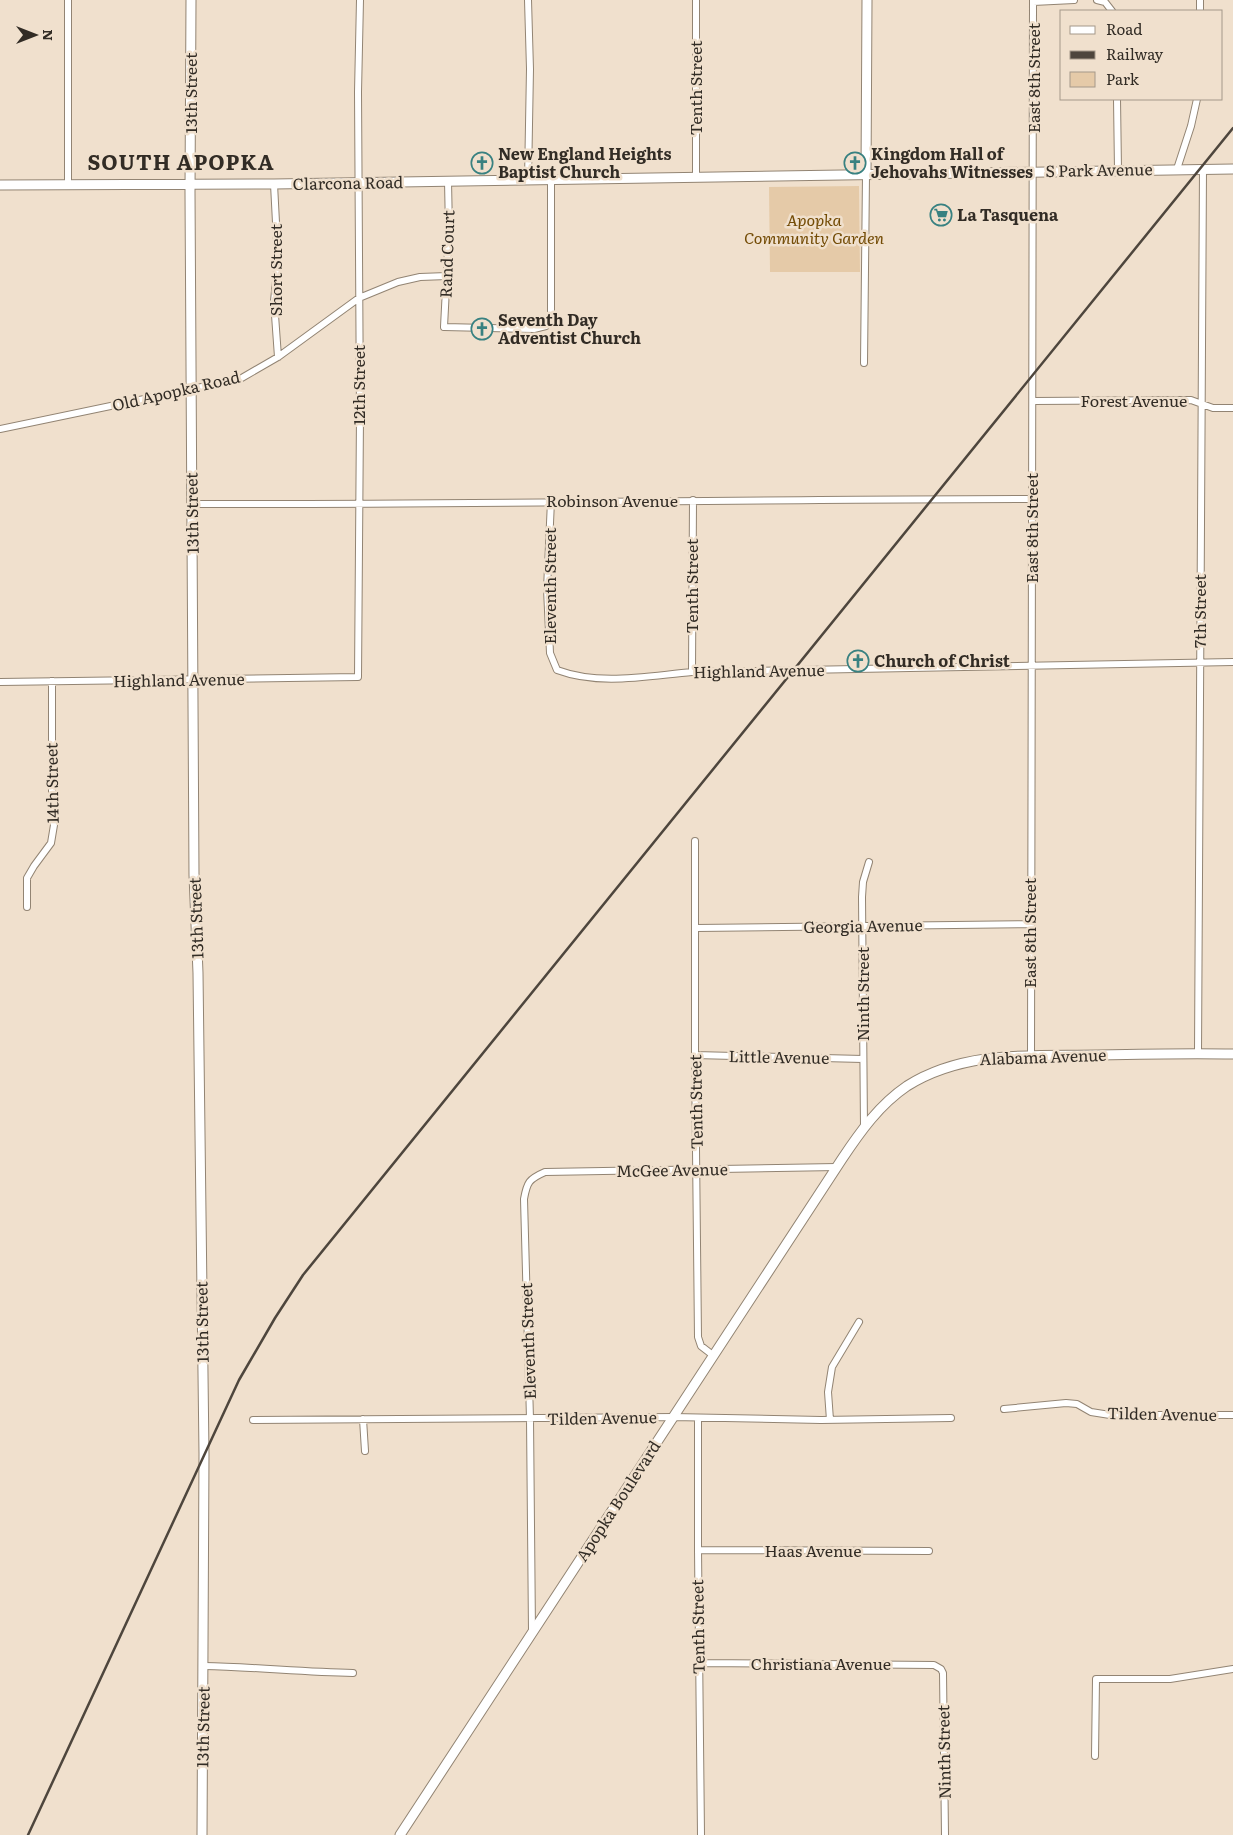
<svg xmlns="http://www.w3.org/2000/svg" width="1233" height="1835" font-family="Literata,serif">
<rect width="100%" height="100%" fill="#f0e0cd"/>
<path fill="#e5caa8" d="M859,186L860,272H770L769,187Z"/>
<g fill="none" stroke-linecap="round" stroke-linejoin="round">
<g stroke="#928473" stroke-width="8">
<path id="street" d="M528,0L530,69L528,180
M696,0V176
M1097,0L1105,2L1112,11
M1033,2L1074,0
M1200,11V0
M1117,99L1118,170
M1177,169L1191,126L1197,99
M448,181L449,230L444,327L534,329L546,326L551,317V180
M274,184L278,261L274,301L278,357
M68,185V0
M864,363L866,175
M1033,401L1191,400L1213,408H1233
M0,429L240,379L278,357L359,298L398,282L420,277L447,276
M551,501L547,589L550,653L557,670C600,686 647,676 692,672L1233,662
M192,504C472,505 752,499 1032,499
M692,672L693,500
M0,682L358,677L360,416L358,92L360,0
M695,841V1055L698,1337L701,1346L714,1356
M27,907V878L34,866L51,843L54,825L52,794V681
M696,928L1030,924
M1198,1053L1203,169
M695,1055L863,1059
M1031,1056L1033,0
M864,1127L862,897L863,882L869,862
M1004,1409L1066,1403L1077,1404L1091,1412L1110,1415H1233
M363,1419L365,1451
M698,1419V1550L701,1835
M253,1420L673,1417L821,1420L951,1418
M830,1420L828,1392L832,1367L859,1322
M698,1550L929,1551
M532,1632L530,1419L524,1199C527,1182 529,1179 545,1172L837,1167
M699,1663L934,1665L941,1669L943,1673L945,1835
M204,1666C254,1667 303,1672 353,1673
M1095,1756L1096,1679H1170L1233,1669"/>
</g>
<g stroke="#928473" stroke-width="11">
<path id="secondary" d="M191,0L190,192L194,875L198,973L204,1454L202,1835
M866,175L867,0
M0,185L274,184L1233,169
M400,1835L842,1159C860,1132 879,1105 907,1086C964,1050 1032,1056 1096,1055C1142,1054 1187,1053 1233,1054"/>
</g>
<use href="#street" stroke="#fff" stroke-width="6"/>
<use href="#secondary" stroke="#fff" stroke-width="9"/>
<path stroke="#4e463d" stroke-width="2.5" d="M28,1835L239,1380L275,1318L303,1275L1233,128"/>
</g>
<defs>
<g id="church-ring" transform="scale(1.125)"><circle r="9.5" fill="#f0e0cd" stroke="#388181" stroke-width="1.5"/><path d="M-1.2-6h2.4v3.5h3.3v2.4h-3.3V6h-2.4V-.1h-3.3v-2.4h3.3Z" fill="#388181"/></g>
<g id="supermarket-ring" transform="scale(1.125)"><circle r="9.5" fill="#f0e0cd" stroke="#388181" stroke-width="1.5"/><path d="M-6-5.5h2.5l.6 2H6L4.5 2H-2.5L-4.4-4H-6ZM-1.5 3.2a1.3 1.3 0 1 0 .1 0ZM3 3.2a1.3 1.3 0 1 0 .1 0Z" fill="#388181"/></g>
</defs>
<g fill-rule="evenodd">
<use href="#church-ring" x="482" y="163"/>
<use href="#church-ring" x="855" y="163"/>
<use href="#supermarket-ring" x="941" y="215"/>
<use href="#church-ring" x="482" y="329"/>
<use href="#church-ring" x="858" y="661"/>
</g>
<g text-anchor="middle" stroke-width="5" stroke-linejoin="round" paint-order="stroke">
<g font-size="16" fill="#322c25" stroke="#f0e0cd">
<text transform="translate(1034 78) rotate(-90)" y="6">East 8th Street</text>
<text transform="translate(696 88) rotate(-90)" y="6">Tenth Street</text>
<text transform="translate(191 93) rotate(-90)" y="6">13th Street</text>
<text transform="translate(1099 170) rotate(-1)" y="6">S Park Avenue</text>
<text transform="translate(348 183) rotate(-1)" y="6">Clarcona Road</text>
<text transform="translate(447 254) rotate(-88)" y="6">Rand Court</text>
<text transform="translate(276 270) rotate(-90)" y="6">Short Street</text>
<text transform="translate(359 385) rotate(-90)" y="6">12th Street</text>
<text transform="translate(176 391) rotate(-13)" y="6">Old Apopka Road</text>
<text x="1134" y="407">Forest Avenue</text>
<text x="612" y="507">Robinson Avenue</text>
<text transform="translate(192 513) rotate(-91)" y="6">13th Street</text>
<text transform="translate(1032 528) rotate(-90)" y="6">East 8th Street</text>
<text transform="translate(550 586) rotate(-90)" y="6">Eleventh Street</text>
<text transform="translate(692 586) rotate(-90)" y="6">Tenth Street</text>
<text transform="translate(1200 611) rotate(-90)" y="6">7th Street</text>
<text transform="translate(759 671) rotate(-1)" y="6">Highland Avenue</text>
<text transform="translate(179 680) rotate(-1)" y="6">Highland Avenue</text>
<text transform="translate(52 783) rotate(-91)" y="6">14th Street</text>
<text transform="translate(196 918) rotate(-92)" y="6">13th Street</text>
<text transform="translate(863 926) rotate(-1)" y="6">Georgia Avenue</text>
<text transform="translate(1030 933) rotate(-90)" y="6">East 8th Street</text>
<text transform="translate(863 994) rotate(-90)" y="6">Ninth Street</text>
<text transform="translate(779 1057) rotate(1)" y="6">Little Avenue</text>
<text transform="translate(1043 1057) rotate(-2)" y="6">Alabama Avenue</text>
<text transform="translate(696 1102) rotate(-91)" y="6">Tenth Street</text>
<text transform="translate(672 1170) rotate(-1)" y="6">McGee Avenue</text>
<text transform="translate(202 1322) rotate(-91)" y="6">13th Street</text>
<text transform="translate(528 1341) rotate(-92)" y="6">Eleventh Street</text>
<text transform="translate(1162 1414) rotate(1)" y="6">Tilden Avenue</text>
<text transform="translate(602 1418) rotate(-1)" y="6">Tilden Avenue</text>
<text transform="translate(618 1501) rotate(-57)" y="6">Apopka Boulevard</text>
<text x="813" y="1557">Haas Avenue</text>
<text transform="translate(698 1627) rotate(-91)" y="6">Tenth Street</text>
<text x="821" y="1670">Christiana Avenue</text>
<text transform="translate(203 1727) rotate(-89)" y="6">13th Street</text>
<text transform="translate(944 1752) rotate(-91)" y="6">Ninth Street</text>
</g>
<g font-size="16" font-weight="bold" fill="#322c25" stroke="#f0e0cd" text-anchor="start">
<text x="498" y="160">New England Heights<tspan x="498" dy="18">Baptist Church</tspan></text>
<text x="871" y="160">Kingdom Hall of<tspan x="871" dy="18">Jehovahs Witnesses</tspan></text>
<text x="957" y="221">La Tasquena</text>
<text x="498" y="326">Seventh Day<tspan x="498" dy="18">Adventist Church</tspan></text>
<text x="874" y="667">Church of Christ</text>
</g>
<g font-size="16" font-style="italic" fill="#734b05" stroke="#f0e0cd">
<text x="814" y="226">Apopka<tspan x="814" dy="18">Community Garden</tspan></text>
</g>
<g font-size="21" font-weight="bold" letter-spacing="1" fill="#322c25" stroke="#f0e0cd">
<text x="181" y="170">SOUTH APOPKA</text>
</g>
</g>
<rect x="1060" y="10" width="162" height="90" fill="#f0e0cd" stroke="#a4988a"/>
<rect x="1070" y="26" width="25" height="8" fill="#ffffff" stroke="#a4988a"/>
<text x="1106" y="35" font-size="15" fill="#322c25">Road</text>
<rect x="1070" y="51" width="25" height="8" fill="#4e463d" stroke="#a4988a"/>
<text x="1106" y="60" font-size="15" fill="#322c25">Railway</text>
<rect x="1070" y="72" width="25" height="15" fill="#e5caa8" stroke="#a4988a"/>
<text x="1106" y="85" font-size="15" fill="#322c25">Park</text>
<g transform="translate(35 35) rotate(90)" stroke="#f0e0cd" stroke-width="4" paint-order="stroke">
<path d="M0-4L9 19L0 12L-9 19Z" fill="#322c25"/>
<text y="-8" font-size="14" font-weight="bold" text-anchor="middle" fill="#322c25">N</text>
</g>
</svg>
